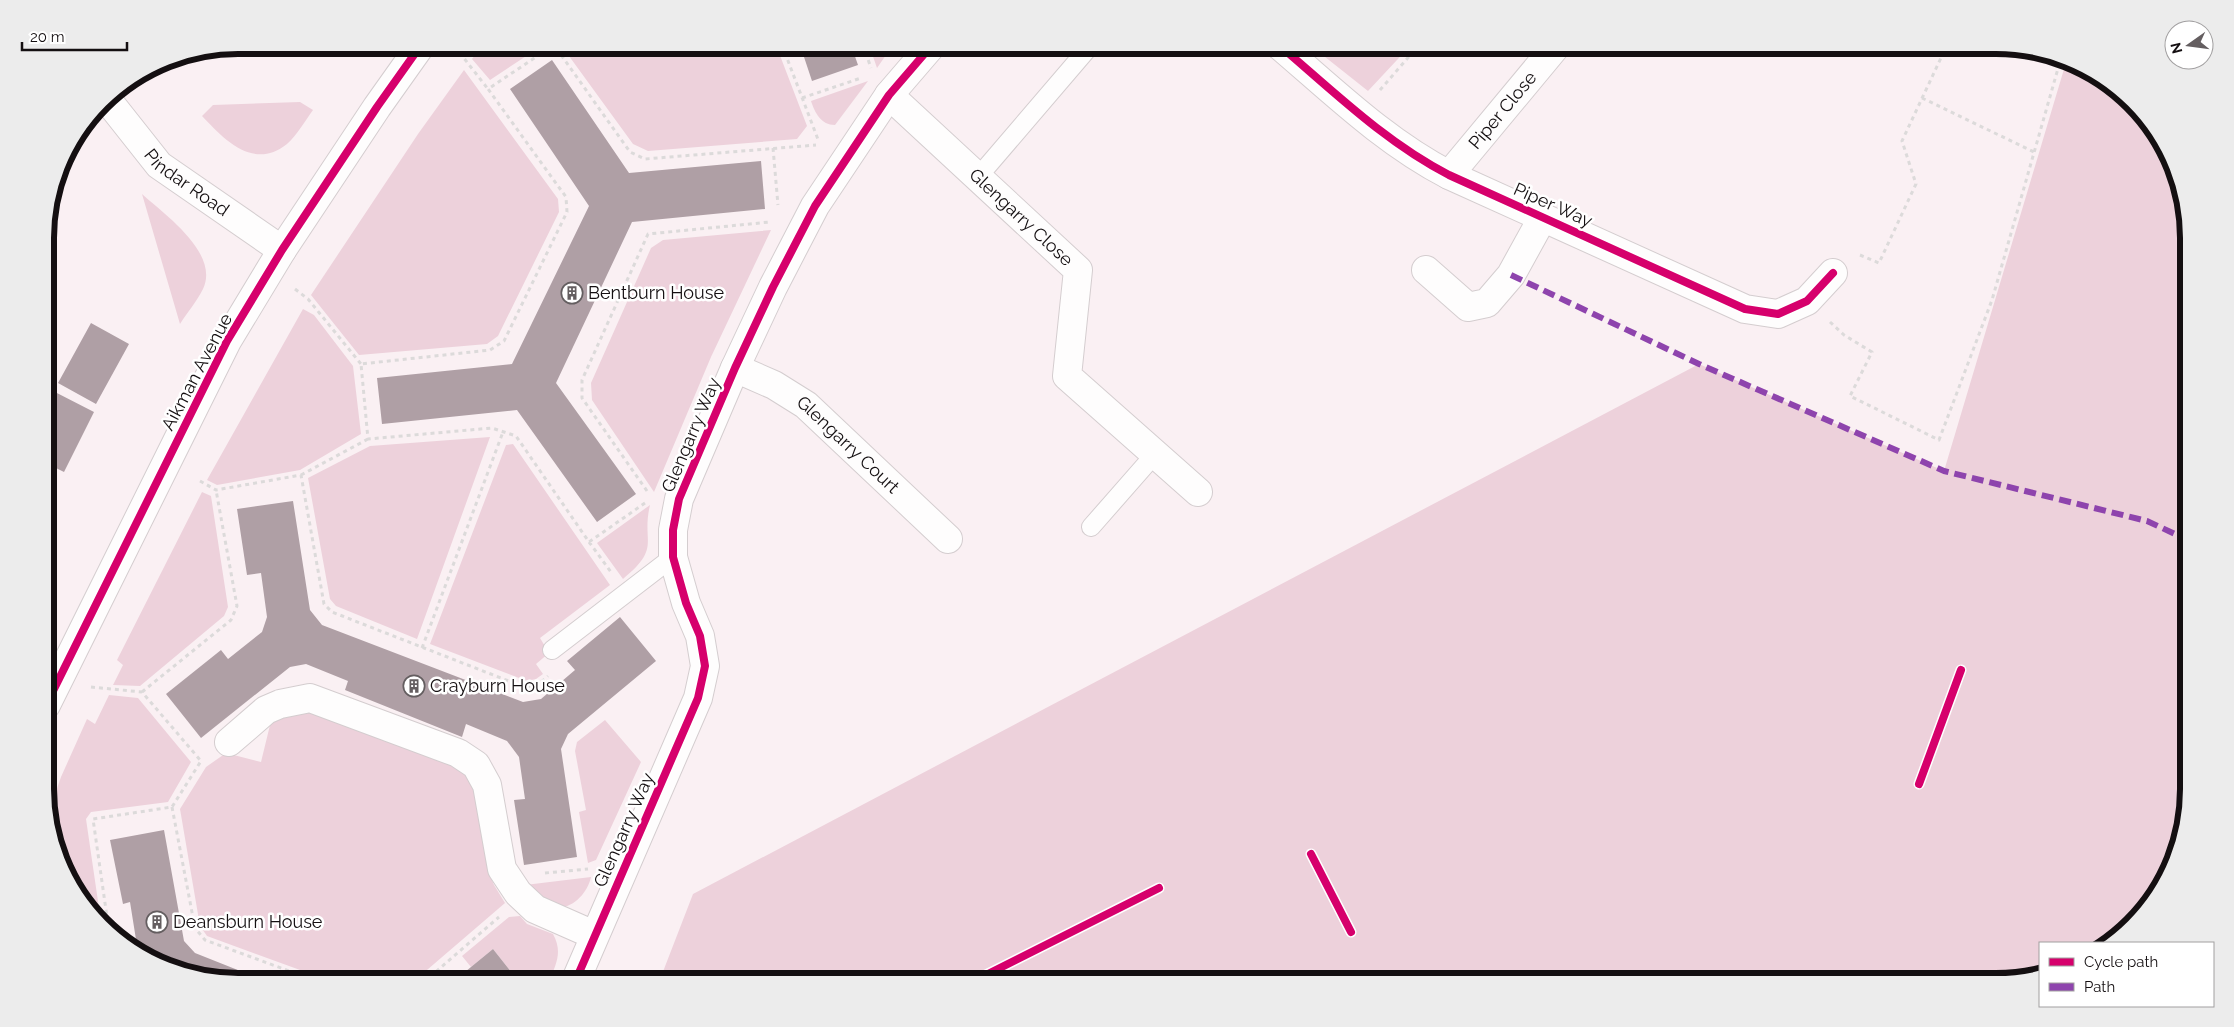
<svg xmlns="http://www.w3.org/2000/svg" width="2234" height="1027" font-family="Raleway,sans-serif">
<rect width="100%" height="100%" fill="#faf0f3"/>
<path fill="#edd1db" d="M483,45H543L490,80L472,59Z
M561,45H776L807,126L797,139L648,151L633,144Z
M869,45H893L877,68Z
M1310,45H1411L1368,91Z
M2067,59L2114,85L2149,121L2174,164L2187,213L2189,790L2174,863L2141,916L2111,943H2040V975L2009,982H659L693,894L1699,364L1944,471Z
M464,70L558,199L559,212L498,336L487,344L359,355L311,295L418,134Z
M868,81L835,125C821,125 815,113 811,101Z
M300,102L313,110C305,121 297,135 287,144C253,171 224,139 202,116L213,105Z
M142,194C164,214 220,253 203,289C197,301 187,313 180,324Z
M771,230L711,357L654,492L592,400L591,383L651,248L663,240Z
M303,309L314,315L353,366L361,434L300,470L217,485L207,480Z
M490,437L417,639L336,606L330,599L308,478L370,446Z
M513,444L610,585L540,638L549,653L536,664L543,674L536,679L527,681L430,644L506,445Z
M202,492L211,496L228,607L224,616L140,686L113,685L123,665L117,660Z
M650,505C641,543 662,547 623,579L597,543Z
M109,695L138,698L191,762L168,802L91,812L86,819L101,922L85,906L60,863L47,817L61,777L87,719L95,724Z
M308,711L451,764L465,775L475,791L488,870L494,885L505,903L413,982H333L207,936L200,926L180,809L206,767L226,753L261,762L271,721L282,714Z
M605,720L641,762L596,860L588,863L579,812L586,810L575,751L577,742Z
M591,877C587,896 566,916 547,903C539,898 532,891 525,885Z
M520,916L527,924L553,934C563,952 556,964 549,982H519L493,949L471,967L462,956L509,917Z"/>
<path fill="#af9fa5" d="M800,45H851L858,65L812,81Z
M552,60L629,173L761,161L765,209L632,222L556,383L636,494L597,522L517,410L382,424L377,378L512,364L589,206L510,89Z
M91,323L129,344L96,404L58,383Z
M53,391L94,412L64,472L46,463V405Z
M293,501L310,610L322,625L523,702L541,699L575,670L567,661L620,617L656,661L568,734L561,749L577,857L524,865L514,800L525,799L519,757L507,741L466,724L462,737L345,690L348,681L306,664L290,667L201,738L166,694L221,650L228,659L262,632L267,617L261,573L247,575L237,509Z
M164,830L184,941L195,953L268,982H238L164,967L138,952L130,902L123,904L110,840Z
M493,949L519,982H453L471,967Z"/>
<g fill="none" stroke-linecap="round" stroke-linejoin="round">
<g stroke="#d4cdcf" stroke-width="20">
<path id="service" d="M978,177L1091,45
M1091,527L1155,454
M552,650L673,557"/>
</g>
<g stroke="#d4cdcf" stroke-width="30">
<g id="minor">
<path d="M1279,45C1333,91 1385,142 1449,175L1745,309L1778,314L1807,301L1833,273"/>
<path id="s1" d="M889,95L1078,270L1067,376L1198,492"/>
<path id="s2" d="M106,98L159,165L282,250"/>
<path id="s3" d="M1449,175L1557,45"/>
<path d="M1426,270L1468,307L1487,303L1511,275L1543,217"/>
<path id="s4" d="M735,368L774,385L806,405L948,539"/>
<path d="M229,742L266,710L280,704L310,698L458,753L476,765L487,785L502,869L518,893L535,909L594,935"/>
<path d="M575,982L698,698L705,666L700,636L686,603L673,557V530L679,499L735,368L773,287L815,206L889,95L932,45"/>
</g>
</g>
<g stroke="#d4cdcf" stroke-width="30">
<path id="tertiary" d="M46,705L227,341L282,250L377,107L421,45"/>
</g>
<path stroke="#dcdada" stroke-width="3" stroke-dasharray="4 4" stroke-linecap="butt" d="M782,45L819,142
M863,45L871,68
M453,48L463,57L488,89
M1380,90L1419,45
M802,98L861,78
M1922,98L2034,152
M773,148L778,205
M1860,255L1879,263L1916,184L1902,141L1947,45
M295,289L308,299L361,364
M1830,322L1844,335L1872,352L1850,396L1939,440L1992,300L2061,58
M301,475L368,439
M200,481L216,490L301,475L324,604L332,612L524,687L538,685L548,676
M647,491L582,398V380L648,234L770,222
M645,503L589,542L516,436L492,428L368,439L361,364L490,350L504,341L567,212L566,197L488,89L554,45L630,152L645,159L816,145
M589,542L611,572
M422,648L503,432
M91,687L142,692L201,761L172,807L93,819L109,931
M142,692L231,620L237,606L216,490
M172,807L195,928L205,940L319,982
M545,873L588,869
M424,982L499,917"/>
<use href="#service" stroke="#fefdfd" stroke-width="18"/>
<use href="#minor" stroke="#fefdfd" stroke-width="28"/>
<use href="#tertiary" stroke="#fefdfd" stroke-width="28"/>
<path stroke="#8e44ad" stroke-width="6" stroke-dasharray="12 6" stroke-linecap="butt" d="M1511,275L1699,364L1944,471L2147,521L2188,540"/>
<g stroke="#fff" stroke-width="11">
<path id="cycleway" d="M1279,45C1333,91 1385,142 1449,175L1745,309L1778,314L1807,301L1833,273
M46,705L227,341L282,250L377,107L421,45
M1919,784L1961,670
M1311,854L1351,932
M575,982L698,698L705,666L700,636L686,603L673,557V530L679,499L735,368L773,287L815,206L889,95L932,45
M972,982L1159,888"/>
</g>
<use href="#cycleway" stroke="#d6006c" stroke-width="8"/>
</g>
<defs>
<g id="building-ring" transform="scale(1.125)"><circle r="9.5" fill="#fff" stroke="#645e60" stroke-width="1.5"/><path d="M-4-6H4V6H1V3H-1V6H-4ZM-2.5-4.3h1.7v1.8h-1.7ZM.8-4.3h1.7v1.8H.8ZM-2.5-1h1.7V.8h-1.7ZM.8-1h1.7V.8H.8Z" fill="#645e60"/></g>
</defs>
<g fill-rule="evenodd">
<use href="#building-ring" x="572" y="293"/>
<use href="#building-ring" x="414" y="686"/>
<use href="#building-ring" x="157" y="922"/>
</g>
<g text-anchor="middle" stroke-width="5" stroke-linejoin="round" paint-order="stroke">
<g font-size="18" fill="#140f11" stroke="#fff">
<text dy="6" stroke="none"><textPath href="#s3" startOffset="84">Piper Close</textPath></text>
<text dy="6" stroke="none"><textPath href="#s2" startOffset="118">Pindar Road</textPath></text>
<text transform="translate(1553 205) rotate(24)" y="6">Piper Way</text>
<text dy="6" stroke="none"><textPath href="#s1" startOffset="180">Glengarry Close</textPath></text>
<text transform="translate(197 372) rotate(-62)" y="6">Aikman Avenue</text>
<text transform="translate(691 435) rotate(-67)" y="6">Glengarry Way</text>
<text dy="6" stroke="none"><textPath href="#s4" startOffset="138">Glengarry Court</textPath></text>
<text transform="translate(624 830) rotate(-66)" y="6">Glengarry Way</text>
</g>
<g font-size="18" fill="#140f11" stroke="#fff" text-anchor="start">
<text x="588" y="299">Bentburn House</text>
<text x="430" y="692">Crayburn House</text>
<text x="173" y="928">Deansburn House</text>
</g>
</g>
<path d="M0 0H2234V1027H0ZM238 54H1996A184 184 0 0 1 2180 238V789A184 184 0 0 1 1996 973H238A184 184 0 0 1 54 789V238A184 184 0 0 1 238 54Z" fill="#ececec" fill-rule="evenodd"/>
<path fill="none" stroke="#140f11" stroke-width="6" d="M238 54H1996A184 184 0 0 1 2180 238V789A184 184 0 0 1 1996 973H238A184 184 0 0 1 54 789V238A184 184 0 0 1 238 54Z"/>
<rect x="2039" y="942" width="175" height="65" fill="#ffffff" stroke="#a19fa0"/>
<rect x="2049" y="958" width="25" height="8" fill="#d6006c" stroke="#a19fa0"/>
<text x="2084" y="967" font-size="15" fill="#140f11">Cycle path</text>
<rect x="2049" y="983" width="25" height="8" fill="#8e44ad" stroke="#a19fa0"/>
<text x="2084" y="992" font-size="15" fill="#140f11">Path</text>
<g transform="translate(2189 45) rotate(256)"><circle r="24" fill="#ffffff" stroke="#a19fa0"/>
<path d="M0-4L9 19L0 12L-9 19Z" fill="#645e60"/>
<text y="-8" font-size="14" font-weight="bold" text-anchor="middle" fill="#140f11">N</text>
</g>
<path d="M22 42v8h105v-8" fill="none" stroke="#140f11" stroke-width="2.5"/>
<text x="30" y="42" font-size="15" fill="#140f11" stroke="#ffffff" stroke-width="4" paint-order="stroke">20 m</text>
</svg>
